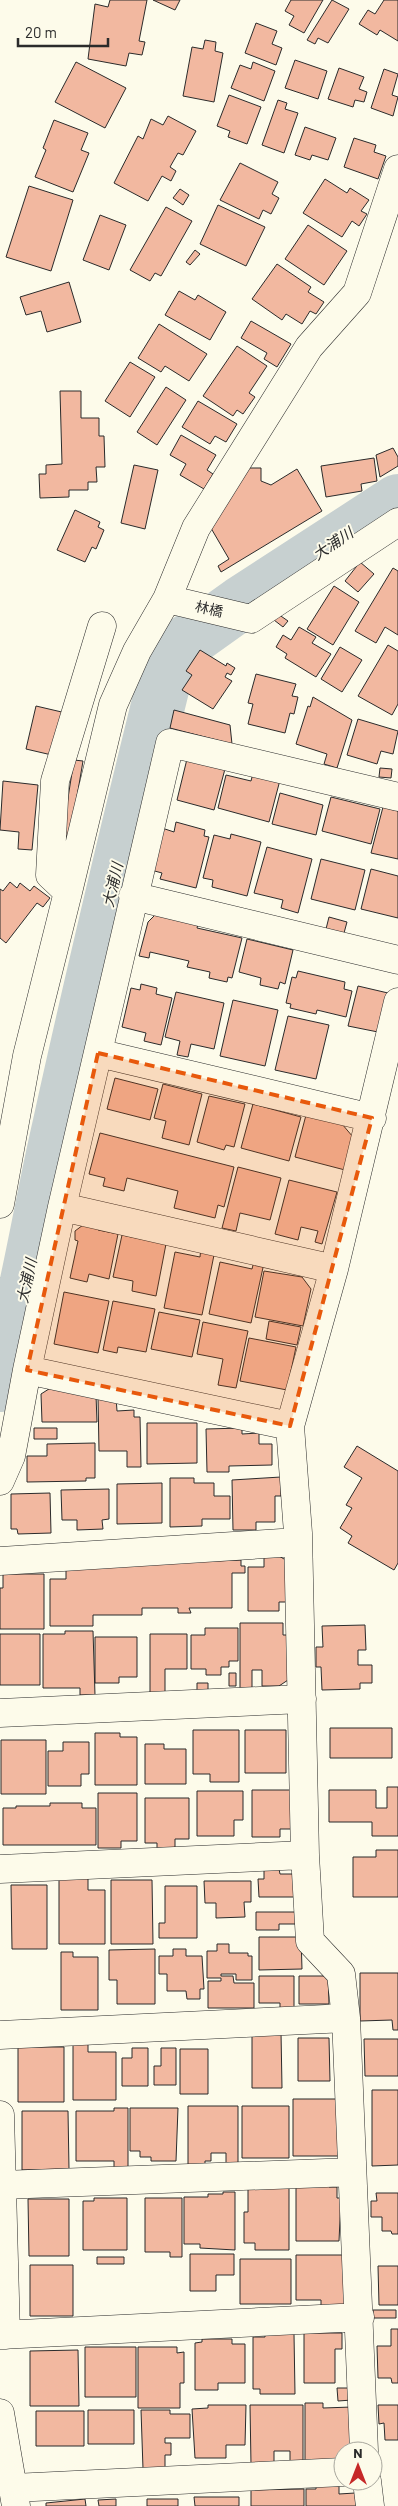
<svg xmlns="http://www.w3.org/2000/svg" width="398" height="2506" font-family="Barlow,'Noto Sans JP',sans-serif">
<defs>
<pattern id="water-waves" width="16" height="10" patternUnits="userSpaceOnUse" patternTransform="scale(1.25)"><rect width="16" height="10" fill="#c7d0d0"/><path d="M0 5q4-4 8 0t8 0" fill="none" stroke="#abb3b3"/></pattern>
</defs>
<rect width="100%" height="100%" fill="#fdfbea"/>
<path fill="url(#water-waves)" stroke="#74746e" d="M0,1278L33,1282L0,1409Z"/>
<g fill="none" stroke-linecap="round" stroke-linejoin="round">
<path stroke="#c7d0d0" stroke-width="54" d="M0,1385C27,1301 39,1213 59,1127C94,968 132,810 171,653L241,603L398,501"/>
</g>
<path fill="#f2b8a0" stroke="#2b2b2b" d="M110,0H147L139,41L145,42L142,55L129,53L126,66L88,59L95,4L108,7Z
M153,0H180L175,10Z
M291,0H323L304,33L289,25L294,16L285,11Z
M332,0L349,9L328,43L318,38L315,44L307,40Z
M384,0H398V41L380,30L377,35L359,24L368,10L375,14Z
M256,23L277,31L272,44L282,48L276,65L245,53Z
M205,40L216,42L215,51L223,53L214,102L183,96L192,47L203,49Z
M295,60L327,71L318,99L285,88Z
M76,62L126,88L105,128L55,102Z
M253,62L275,71L264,101L231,88L240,65L251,69Z
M339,68L364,77L359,89L367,92L364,102L355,100L353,107L328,99Z
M384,69L398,74L392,95L398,97L393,116L371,108Z
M229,95L261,107L247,144L228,137L230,131L217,126Z
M278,100L287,103L285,109L298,113L284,153L262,145Z
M168,116L196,131L183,155L178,153L170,167L176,171L171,181L162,176L148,201L114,183L138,136L143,139L151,119L163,125Z
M54,120L88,133L81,150L89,153L73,192L35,177L46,150L43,148Z
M305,127L336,138L328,160L312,155L310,160L295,155Z
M354,138L376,145L374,152L386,156L378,179L344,167Z
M240,163L278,182L272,194L279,198L271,214L263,210L259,219L220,200Z
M325,179L347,193L350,188L369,200L361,211L367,214L359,226L352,221L342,237L303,213Z
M29,186L73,200L51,271L6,257Z
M180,189L189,195L183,205L173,198Z
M218,205L265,227L246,266L200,244Z
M166,207L192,221L161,276L155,273L150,281L130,270Z
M100,215L126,225L109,270L83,260Z
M308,225L347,251L324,285L285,259Z
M195,250L200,254L190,265L186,262Z
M277,264L311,287L308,292L324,302L316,314L310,311L302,324L286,314L282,320L252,299Z
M69,282L81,322L47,332L41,311L26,315L20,297Z
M179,291L195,300L198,295L226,312L210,340L165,315Z
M251,321L291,344L277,367L264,359L267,353L241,338Z
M159,324L207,354L189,381L165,366L161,372L138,358Z
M237,346L267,366L249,393L255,397L243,414L237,410L233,416L203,396Z
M130,362L155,377L130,417L105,401Z
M166,387L186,400L157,445L137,432Z
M60,391H81V418H99V436H104L105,467H96L97,482H88V490H69V497L40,498L39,474H46V465L62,464Z
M198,401L237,424L226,442L215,436L210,444L182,427Z
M181,435L216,455L207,470L213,474L204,489L180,475L186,464L170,455Z
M393,448L398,457V466L380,477L376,455Z
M374,458L377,481L361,484L362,491L326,497L321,466Z
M134,465L158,470L145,529L121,523Z
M245,468H261V481L271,485L297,469L322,511L221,572L218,566L229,559L208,523Z
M75,510L100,522L98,527L104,530L96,549L92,547L85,562L57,550Z
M360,562L374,574L358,592L345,581Z
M393,568L398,571V635L385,627L376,643L355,631Z
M334,586L359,602L333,645L307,629Z
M278,614L288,621L283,627L274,620Z
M299,627L316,637L312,643L331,654L316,677L285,658L287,654L276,647L283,635L291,640Z
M388,645L398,651V704L392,715L358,696Z
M340,647L362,660L342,692L321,679Z
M200,650L226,666L227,663L235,668L231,675L227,673L225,677L232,681L213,709L182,690L192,675L186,671Z
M256,674L296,684L292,696L298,697L294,714L290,713L285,733L248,724L253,704L248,703Z
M313,697L352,720L337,768L324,764L327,754L296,744L308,706L310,707Z
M36,706L66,713L56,756L26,749Z
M174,710L230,725L232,744L170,728Z
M358,719L398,731L393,754L381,751L377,764L347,755Z
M187,759L225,769L214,810L177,800Z
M74,760L83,761L67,856L59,855Z
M380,768L392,769L391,778L379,777Z
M253,773L280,780L269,822L218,808L226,775L251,781Z
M3,781L38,785L32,850L18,849L19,832L0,830Z
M280,793L323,805L316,835L272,824Z
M331,797L380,809L371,844L322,831Z
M383,807L398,811V859L371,853Z
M176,822L205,830L204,836L209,837L196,888L160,879L162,873L151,870L162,828L174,832Z
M231,834L261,842L247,896L212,887L213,880L203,878L214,835L230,839Z
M267,847L312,859L298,913L281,908L283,900L254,893Z
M321,859L365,870L355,910L311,899Z
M371,869L398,876V918L361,909Z
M10,882L17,888L20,883L30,891L34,886L50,898L43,907L37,903L6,943L0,938V889L3,891Z
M156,914L198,924L197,928L242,938L232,978L228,977L227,982L209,978L210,972L187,967L189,961L150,952L149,958L139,956L148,922Z
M329,917L347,922L344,933L326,929Z
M247,939L293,950L285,984L280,982L278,989L260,985L261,978L239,972Z
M298,971L345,982L344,989L352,991L346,1017L317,1010L316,1014L290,1008L291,1004L286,1003L292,977L296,978Z
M141,984L157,988L156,994L172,998L161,1045L144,1041L146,1033L122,1027L131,988L140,990Z
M358,986L388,993L378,1032L348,1026Z
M176,992L224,1003L214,1049L191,1044L188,1057L177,1055L180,1041L165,1037Z
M233,1000L278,1010L265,1066L220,1056Z
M288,1016L329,1025L316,1079L275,1070Z
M115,1078L158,1089L150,1120L107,1109Z
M163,1084L202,1094L189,1145L162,1138L166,1121L154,1118Z
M209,1096L245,1104L234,1147L226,1145L224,1150L197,1142Z
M253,1104L301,1117L289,1161L241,1148Z
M306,1115L342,1124L353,1137L345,1170L295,1157Z
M100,1133L234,1167L224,1207L218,1205L215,1218L174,1208L178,1191L127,1178L124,1191L103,1186L105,1178L89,1174Z
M238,1167L281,1178L270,1220L240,1213L236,1231L222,1228Z
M289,1180L337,1192L322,1244L315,1242L318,1231L301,1227L298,1240L275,1234Z
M87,1222L100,1225L98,1230L118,1234L109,1279L89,1274L87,1282L70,1278L78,1241L75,1240V1231Z
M122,1235L166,1244L156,1296L132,1291L133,1281L113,1277Z
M201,1247L215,1250L202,1315L164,1308L175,1252L200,1257Z
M254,1261L264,1263L251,1323L209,1314L220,1262L252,1269Z
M264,1271L302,1277L311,1289L303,1326L255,1317Z
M64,1292L109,1301L98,1353L54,1344Z
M113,1301L155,1309L146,1352L118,1347L117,1353L103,1350Z
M159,1312L200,1320L192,1357L151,1349Z
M269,1321L301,1327L297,1345L266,1339Z
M203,1322L248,1331L236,1388L218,1385L223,1359L197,1354Z
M249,1338L296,1347L287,1390L240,1381Z
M52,1387L96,1395L97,1422H42L41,1394Z
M98,1397H116L117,1411L134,1410V1417H140L141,1467H127V1451H99Z
M147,1423H197V1463L147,1464Z
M34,1428H57V1439H34Z
M242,1428V1434L259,1433V1444H272V1465L229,1466V1472H207L206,1429Z
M95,1443V1478H86V1481L27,1482V1456H47V1444Z
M357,1446L398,1471V1563L394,1570L348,1543L352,1536L340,1528L352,1508L346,1505L362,1478L344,1467Z
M281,1477V1496H275V1522H256V1530H233L232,1480Z
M170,1478H194V1483H214V1496H230V1519H202V1526L170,1527Z
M162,1483V1523L117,1524V1484Z
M109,1489V1519L102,1520L103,1529L77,1530V1520H62L61,1490Z
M50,1493L51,1533L18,1534L17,1529H11V1494Z
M264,1556H279L289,1562V1602H279V1611H248V1567H264Z
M241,1560V1566H245V1573H232V1608H189L191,1613H178V1608H142V1615H93V1626H50V1579H66V1566Z
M3,1574H44V1629H0V1588H3Z
M240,1623H283V1635H288V1680L279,1686H262V1670H252V1688H240Z
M365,1625L366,1650H358V1665H372V1683H360V1689L322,1690L321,1667H316V1647H323L322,1626Z
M205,1628H238V1661H229V1667H221V1675H206V1669H191V1635H205Z
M65,1631H93L95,1695H80V1688H43V1634H65Z
M0,1634H40V1685H0Z
M150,1634H187V1669H165V1695H150Z
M95,1637H137V1677H119V1683H95Z
M229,1673H236V1686H229Z
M197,1683H208V1691H197Z
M330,1728H392V1758H330Z
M193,1730H239V1782H210V1774H193Z
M245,1730H286V1773H245Z
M95,1733H120V1737H137V1785H95Z
M1,1740H46V1794H1Z
M63,1742H89V1774H81V1786H48V1751H63Z
M145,1744H164V1749H186V1784H145Z
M387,1787H398V1836H372V1822H329V1790H376V1808H387Z
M252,1790H293V1829H280V1837H252Z
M197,1791H243V1820H234V1836H197Z
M98,1793H137V1841H121V1848H98Z
M145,1798H189V1839H175V1848H157V1843H145Z
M50,1803H82V1808H96V1845H3V1808H16V1806H50Z
M376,1850H398V1897H353V1857H376Z
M264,1869H279L280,1874H296V1897H259L258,1879H264Z
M59,1878H88V1890H105V1944H59Z
M111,1880H152L153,1944H111Z
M204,1881H251V1902H244L245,1917L216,1918V1903H205Z
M11,1885H47V1949H12Z
M165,1886H197V1938H159V1923H165Z
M256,1912H297V1924H279V1930H256Z
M259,1937H301L302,1969L259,1970Z
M217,1944H229V1953H248V1956H252V1980H236V1974H221V1976H233L234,1983H254V2008H208V1981H221V1978H207V1951H217Z
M155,1949V2004H117V1980H109V1950Z
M173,1949H186V1956H202L204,1989H200V1999H187L186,1991H167V1974H159V1956H173Z
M61,1952H73V1957H98V2010H61Z
M360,1973H398V2030H393L392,2020L360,2021Z
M259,1976H294V2008H280V2003H259Z
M299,1976H328L329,2004H299Z
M281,2032L282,2088H252V2033Z
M298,2038H329L330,2081H298Z
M73,2039H88V2052H116V2100H73Z
M364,2039H398V2076H365Z
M18,2047H64V2102H18Z
M132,2048H148V2086H122V2058H132Z
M161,2048H176V2085H154V2066H161Z
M180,2049H208V2094H180Z
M372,2090H398V2165L372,2166Z
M293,2099H338V2156H293Z
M188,2106H238V2163H226V2153H211V2161H205V2165H188Z
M242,2106H289V2158H242Z
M114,2108H128V2170H114V2161H76V2111H114Z
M130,2108H178L176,2161H151V2157H140V2151H130Z
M22,2111H68L69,2169L22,2170Z
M296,2183H329V2187H337V2198H341L339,2241H296Z
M248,2186H289V2250H255V2243H244V2212H248Z
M223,2192H235V2250L200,2248V2244H184V2197H208V2194H223Z
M376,2193H398V2234H392L391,2231H382V2217H371V2201H377Z
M94,2198H127V2250H83V2201H94Z
M145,2198H182V2257H170V2252H145Z
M28,2199H69V2256H29Z
M190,2254H234V2275H216V2291H190Z
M296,2255H346L347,2308H321V2300H296Z
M97,2257H124V2264H97Z
M240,2259H291V2304H240Z
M30,2265H73V2316H30Z
M378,2266H398V2305H379Z
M373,2310H396V2318H373Z
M391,2329H398V2383H392L391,2378H378L377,2346H391Z
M304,2333H342V2349H335V2383H304Z
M265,2334H294L295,2394H260V2389H253V2337H265Z
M202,2339H232V2344H245V2383H218V2390H195V2343L202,2342Z
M85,2347H136V2397H85Z
M138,2347H177V2353L184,2352V2383H180V2408H138Z
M78,2350L79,2406H30V2351Z
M337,2388H352V2400L338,2401Z
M305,2403H323V2408L352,2407V2449H344L343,2462H305Z
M208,2405H246L245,2445H226V2458H195L192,2409L208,2408Z
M250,2405H303V2462H290V2451H274V2465H251Z
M378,2405H398V2440H385L384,2423L379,2424Z
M88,2410H134V2444H88Z
M141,2410H170V2414H190V2438H165V2443H171V2455H165V2469H143Z
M36,2411H84V2446H36Z
M316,2486H339V2494L355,2493L356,2506H306V2489H316Z
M304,2489V2506H251V2490Z
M194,2497H239V2506H195Z
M85,2499L86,2506H46V2503Z
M116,2499V2506H99L98,2500Z
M147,2499H178V2506H147Z"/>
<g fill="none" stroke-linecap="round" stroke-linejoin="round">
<g stroke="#2b2b2b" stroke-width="29">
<path id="minor" d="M167,599L251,619L398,522
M68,892L113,705L137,651L167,599L196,528L309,347L357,293L398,169
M133,896L398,960
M98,1053L372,1118
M0,1204L27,1056L68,892L50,875L55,781L102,626
M62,1207L334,1269
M27,1370L290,1426
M0,1481L11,1456L27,1370L62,1207L170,743L398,797
M0,1561L297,1542
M0,1713L302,1699
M0,1869L305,1855
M0,2035L346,2018
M0,2115L6,2335
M2,2185L352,2172
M0,2335L360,2317
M364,2451L346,2018L341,1974L310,1941L305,1855L298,1533L290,1426L334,1269L398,1002
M367,2481L370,2506
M13,2488L343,2472"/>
</g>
<g stroke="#2b2b2b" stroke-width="29">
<path id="highway" d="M0,2413L16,2506"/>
</g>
<use href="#minor" stroke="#fdfbea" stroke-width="28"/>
<use href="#highway" stroke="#fdfbea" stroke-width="28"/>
</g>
<path fill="#e8590c" fill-opacity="0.2" stroke="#e8590c" stroke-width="4" stroke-dasharray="10 6" stroke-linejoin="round" d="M98,1053L372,1118L290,1426L27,1370Z"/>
<g text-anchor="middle" stroke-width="4" stroke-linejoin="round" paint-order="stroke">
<g font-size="14" fill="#2b2b2b" stroke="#fdfbea">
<text transform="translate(209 609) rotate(13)" y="5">林橋</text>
</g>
<g font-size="15" font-style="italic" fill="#2b2b2b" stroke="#fdfbea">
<text transform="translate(333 544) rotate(-34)" y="5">大浦川</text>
<text transform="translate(113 885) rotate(-77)" y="5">大浦川</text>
<text transform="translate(27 1281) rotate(-78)" y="5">大浦川</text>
</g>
</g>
<g transform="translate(358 2466)"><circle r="24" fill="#fdfbea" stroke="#a9a89e"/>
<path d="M0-4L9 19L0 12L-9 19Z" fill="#c62828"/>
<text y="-8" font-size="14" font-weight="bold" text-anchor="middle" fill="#2b2b2b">N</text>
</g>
<path d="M18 38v8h90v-8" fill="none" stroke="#2b2b2b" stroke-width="2.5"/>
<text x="25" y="38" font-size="15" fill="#2b2b2b" stroke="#fdfbea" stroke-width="4" paint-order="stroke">20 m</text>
</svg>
